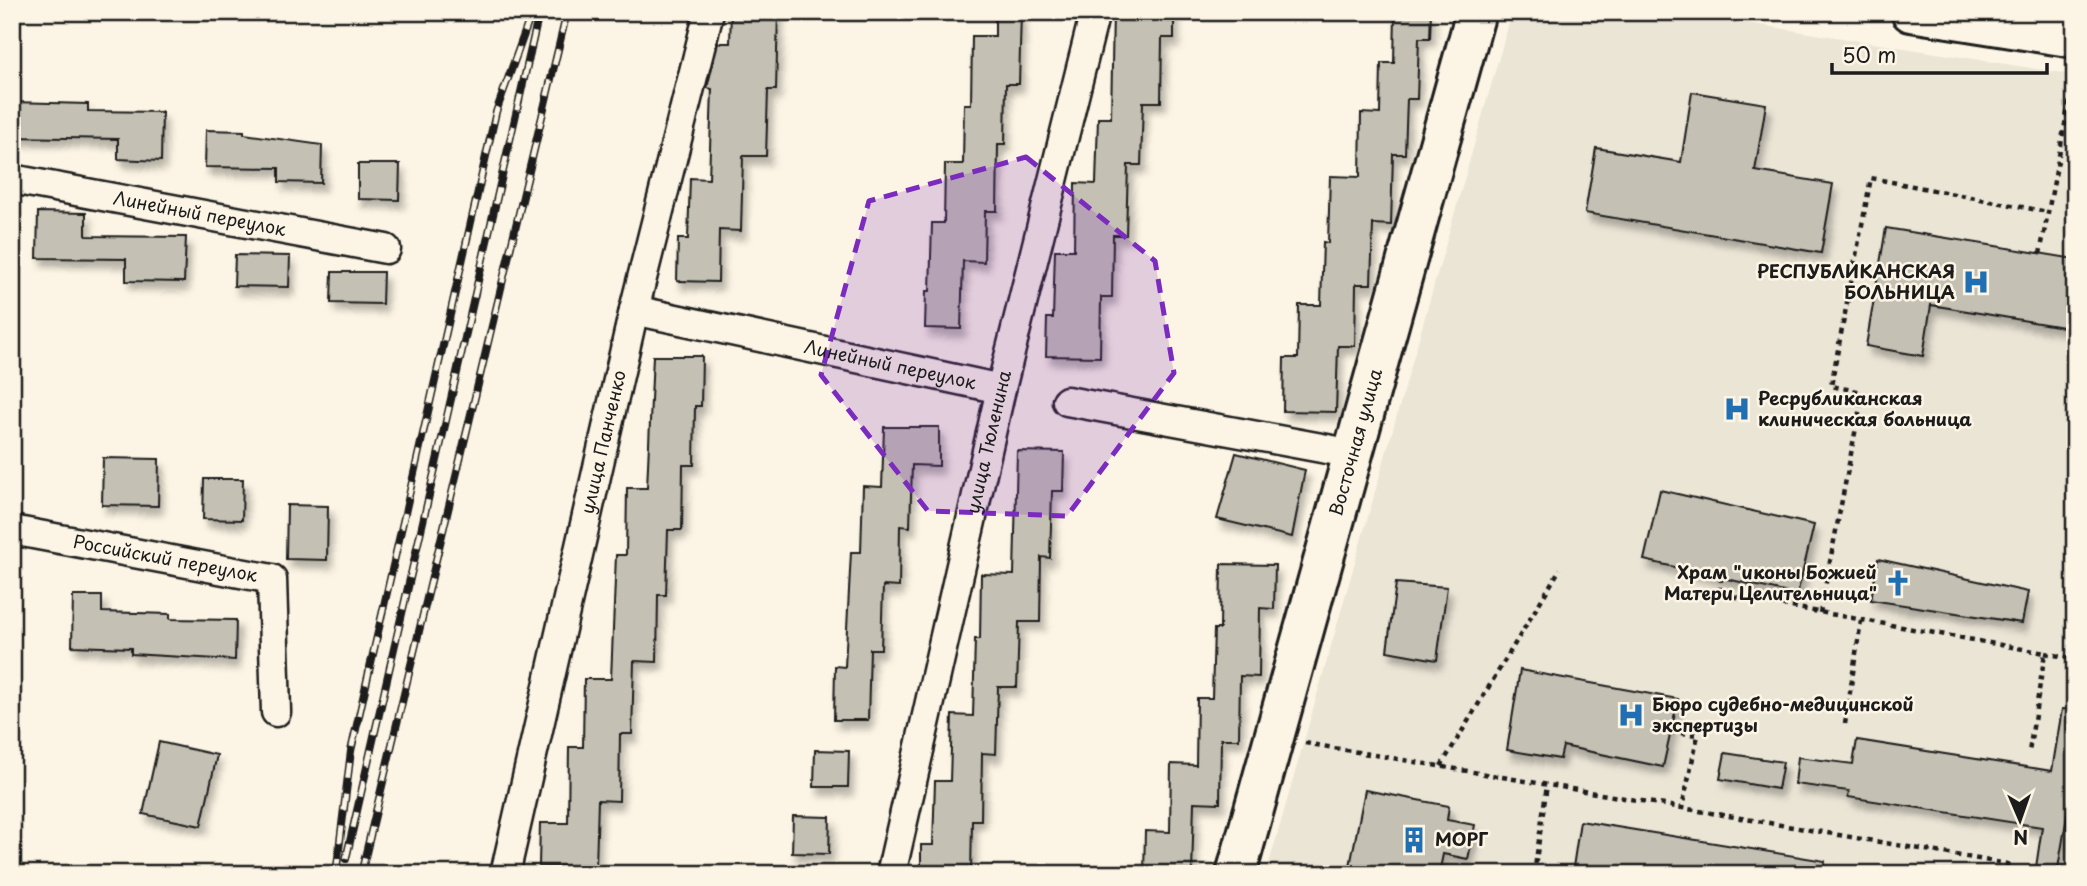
<svg xmlns="http://www.w3.org/2000/svg" width="2087" height="886" font-family="'Playpen Sans',sans-serif">
<defs>
<filter id="shadow"><feDropShadow dx="4.5" dy="8" stdDeviation="3.5" flood-color="#0004"/></filter>
</defs>
<rect width="100%" height="100%" fill="#fcf5e5"/>
<filter id="ink" filterUnits="userSpaceOnUse"><feTurbulence type="fractalNoise" baseFrequency=".0143" numOctaves="2"/><feDisplacementMap in="SourceGraphic" scale="14" xChannelSelector="R" yChannelSelector="G"/><feConvolveMatrix kernelMatrix="1 2 1 2 8 2 1 2 1" color-interpolation-filters="sRGB"/></filter>
<g filter="url(#ink)">
<path fill="#ebe5d6" d="M1512,12H1677L2075,75V874H1266Z"/>
<path fill="#c4c0b3" stroke="#1c1c1c" stroke-width="2" filter="url(#shadow)" d="M731,12H778L776,90H768L766,156H743L741,231L719,230L718,282L677,281L678,239H688L690,178L709,179L712,89L707,88L718,43H730Z
M995,12H1021L1019,84H1006L1005,144H998L997,211H985L984,262L963,261L961,329L925,328L926,291H930L932,223H944L945,164H963L964,104H971L972,36H995Z
M1113,12H1174V38H1162L1161,102H1143L1141,165H1128L1126,235H1113L1112,297H1101L1100,357L1046,356L1047,318H1053L1055,250H1074L1075,183L1096,184L1098,118H1111Z
M1395,12H1431L1430,38H1419L1417,99H1407L1405,154H1393L1391,225L1373,224L1371,284H1356L1355,346H1338L1336,412L1283,411L1284,358H1298L1299,305H1321L1323,242L1328,243L1330,176L1360,177L1361,113L1380,114L1381,63H1394Z
M1692,92L1766,104L1755,171L1833,184L1821,253L1585,213L1596,148L1681,162Z
M12,102L88,104V111L162,112L161,161L118,159V139L12,137Z
M206,130L244,131V134L322,145L321,183L279,182V168L205,167Z
M358,164H400L399,200L358,199Z
M38,212L86,213V236L186,237L184,282L126,281V259L37,258Z
M1886,228L2075,259V329L1931,305L1923,356L1866,346Z
M235,255L290,256L289,287L234,286Z
M332,272H383L382,304L331,303Z
M653,356H702L701,406H695L694,465H683L682,530H668L666,595H658L657,662L634,661L632,734H620L619,801L598,800L596,867L539,866L540,823H568L569,747H583L584,679H611L616,555H626L627,488H647Z
M884,427H939V466L912,465L910,527L900,526L899,587L883,586L881,649H870L868,720H834L835,666L845,667L851,552H861L863,486L882,487Z
M1017,451L1064,452L1063,491H1052L1050,558L1041,557L1040,622H1019L1017,687H998L996,754L982,753L981,820H972L971,874H921V845H933L935,781H950L952,715L973,716L975,639H980L981,574L1014,575Z
M1236,453L1305,470L1292,537L1217,519Z
M103,458L159,459L158,506L102,505Z
M204,479H243L242,520L203,519Z
M1660,490L1814,525L1797,595L1644,560Z
M287,505L328,506L327,560L286,559Z
M1878,559L2028,592L2022,623L1871,600Z
M1221,564L1275,565L1274,609L1260,608L1259,677L1240,676L1239,739H1221L1220,803L1194,802L1192,874H1144L1145,831L1170,832L1171,764L1196,765L1197,698H1212L1214,629H1220Z
M1396,583L1447,587L1437,660L1387,651Z
M73,596H102V612L170,614V619L236,620L235,660L131,654V648L72,646Z
M1520,670L1678,699L1663,767L1563,746L1560,759L1507,750Z
M2062,709L2075,710V770L2057,874H2035L2042,827L1848,797L1849,791L1795,784L1798,757L1853,764L1857,740L2052,771Z
M159,742L217,755L201,826L143,814Z
M815,750L849,751L848,787H814Z
M1725,753L1783,762L1778,789L1720,779Z
M1365,790L1449,806L1447,820L1475,825L1468,859L1443,854L1439,874H1381L1382,871L1350,866Z
M793,816L830,817L829,854L792,853Z
M1580,821L1825,861L1824,874H1572Z"/>
<g fill="none" stroke-linecap="round" stroke-linejoin="round">
<g stroke="#1c1c1c" stroke-width="33">
<g id="street">
<path id="s1" d="M12,179L386,249"/>
<path id="s2" d="M634,310L1001,389"/>
<path d="M1067,401L1354,454"/>
<path id="s3" d="M12,530L272,579L276,712"/>
<path id="s4" d="M505,874L634,310L709,12"/>
<path id="s5" d="M891,874L1001,389L1095,12"/>
</g>
</g>
<g stroke="#1c1c1c" stroke-width="44">
<g id="secondary">
<path d="M1911,12L2075,38"/>
<path id="s6" d="M1236,874L1476,12"/>
</g>
</g>
<path stroke="#1c1c1c" stroke-width="4.5" stroke-dasharray="5 5" stroke-linecap="butt" d="M2040,254L2075,72
M1721,577L1720,594L2045,653L2029,752
M1820,613L1863,392L1831,386L1871,178L2048,212
M2045,653L2075,659
M1845,724L1861,621
M1671,732L1698,735L1682,808
M1305,743L2013,865
M1441,766L1560,569
M1534,874L1547,785"/>
<use href="#street" stroke="#fcf5e5" stroke-width="28"/>
<use href="#secondary" stroke="#fcf5e5" stroke-width="38"/>
<g stroke="#1c1c1c" stroke-width="8">
<path id="rail" d="M346,859L537,22
M336,874L351,751L496,112L532,12
M361,874L567,12"/>
</g>
<use href="#rail" stroke="#fcf5e5" stroke-width="5" stroke-dasharray="16" stroke-linecap="butt"/>
</g>
</g>
<path fill="#7b2cbf" fill-opacity="0.2" stroke="#7b2cbf" stroke-width="5" stroke-dasharray="14 9" stroke-linejoin="round" d="M1026,157L1155,261L1174,373L1067,516L928,511L821,375L869,201Z"/>
<defs>
<g id="hospital-bare" transform="scale(2.1)"><path d="M-5-5h3v3.5h4V-5h3V5h-3V1.5h-4V5h-3Z" fill="#1f6fb2" stroke="#fcf5e5" stroke-width="2.5" paint-order="stroke"/></g>
<g id="church-bare" transform="scale(2.1)"><path d="M-1.2-6h2.4v3.5h3.3v2.4h-3.3V6h-2.4V-.1h-3.3v-2.4h3.3Z" fill="#1f6fb2" stroke="#fcf5e5" stroke-width="2.5" paint-order="stroke"/></g>
<g id="building-bare" transform="scale(2.1)"><path d="M-4-6H4V6H1V3H-1V6H-4ZM-2.5-4.3h1.7v1.8h-1.7ZM.8-4.3h1.7v1.8H.8ZM-2.5-1h1.7V.8h-1.7ZM.8-1h1.7V.8H.8Z" fill="#1f6fb2" stroke="#fcf5e5" stroke-width="2.5" paint-order="stroke"/></g>
</defs>
<g fill-rule="evenodd">
<use href="#hospital-bare" x="1976" y="282"/>
<use href="#hospital-bare" x="1737" y="409"/>
<use href="#church-bare" x="1898" y="583"/>
<use href="#hospital-bare" x="1631" y="715"/>
<use href="#building-bare" x="1414" y="840"/>
</g>
<g text-anchor="middle" stroke-width="5" stroke-linejoin="round" paint-order="stroke">
<g font-size="18" fill="#1c1c1c" stroke="#fcf5e5">
<text dy="6" stroke="none"><textPath href="#s1" startOffset="191">Линейный переулок</textPath></text>
<text dy="6" stroke="none"><textPath href="#s2" startOffset="262">Линейный переулок</textPath></text>
<text dy="6" stroke="none"><textPath href="#s4" startOffset="443">улица Панченко</textPath></text>
<text dy="6" stroke="none"><textPath href="#s5" startOffset="443">улица Тюленина</textPath></text>
<text dy="6" stroke="none"><textPath href="#s6" startOffset="448">Восточная улица</textPath></text>
<text dy="6" stroke="none"><textPath href="#s3" startOffset="156">Российский переулок</textPath></text>
</g>
<g font-size="18" font-weight="bold" fill="#1c1c1c" stroke="#fcf5e5" text-anchor="start">
<text x="1955" y="278" text-anchor="end">РЕСПУБЛИКАНСКАЯ<tspan x="1955" dy="21">БОЛЬНИЦА</tspan></text>
<text x="1758" y="405">Ресрубликанская<tspan x="1758" dy="21">клиническая больница</tspan></text>
<text x="1877" y="579" text-anchor="end">Храм "иконы Божией<tspan x="1877" dy="21">Матери Целительница"</tspan></text>
<text x="1652" y="711">Бюро судебно-медицинской<tspan x="1652" dy="21">экспертизы</tspan></text>
<text x="1435" y="846">МОРГ</text>
</g>
</g>
<rect width="2087" height="886" fill="none" stroke="#fcf5e5" stroke-width="42"/>
<rect x="21" y="21" width="2045" height="844" fill="none" stroke="#1c1c1c" stroke-width="2.5" filter="url(#ink)"/>
<g transform="translate(2020 820) rotate(178)" stroke="#fcf5e5" stroke-width="5" paint-order="stroke">
<path d="M0-5L12 26L0 18L-12 26Z" fill="#1c1c1c"/>
<text y="-10" font-size="19" font-weight="bold" text-anchor="middle" fill="#1c1c1c">N</text>
</g>
<path d="M1832 63v10h215v-10" fill="none" stroke="#1c1c1c" stroke-width="3.5"/>
<text x="1842" y="63" font-size="21" fill="#1c1c1c" stroke="#fcf5e5" stroke-width="5" paint-order="stroke">50 m</text>
</svg>
